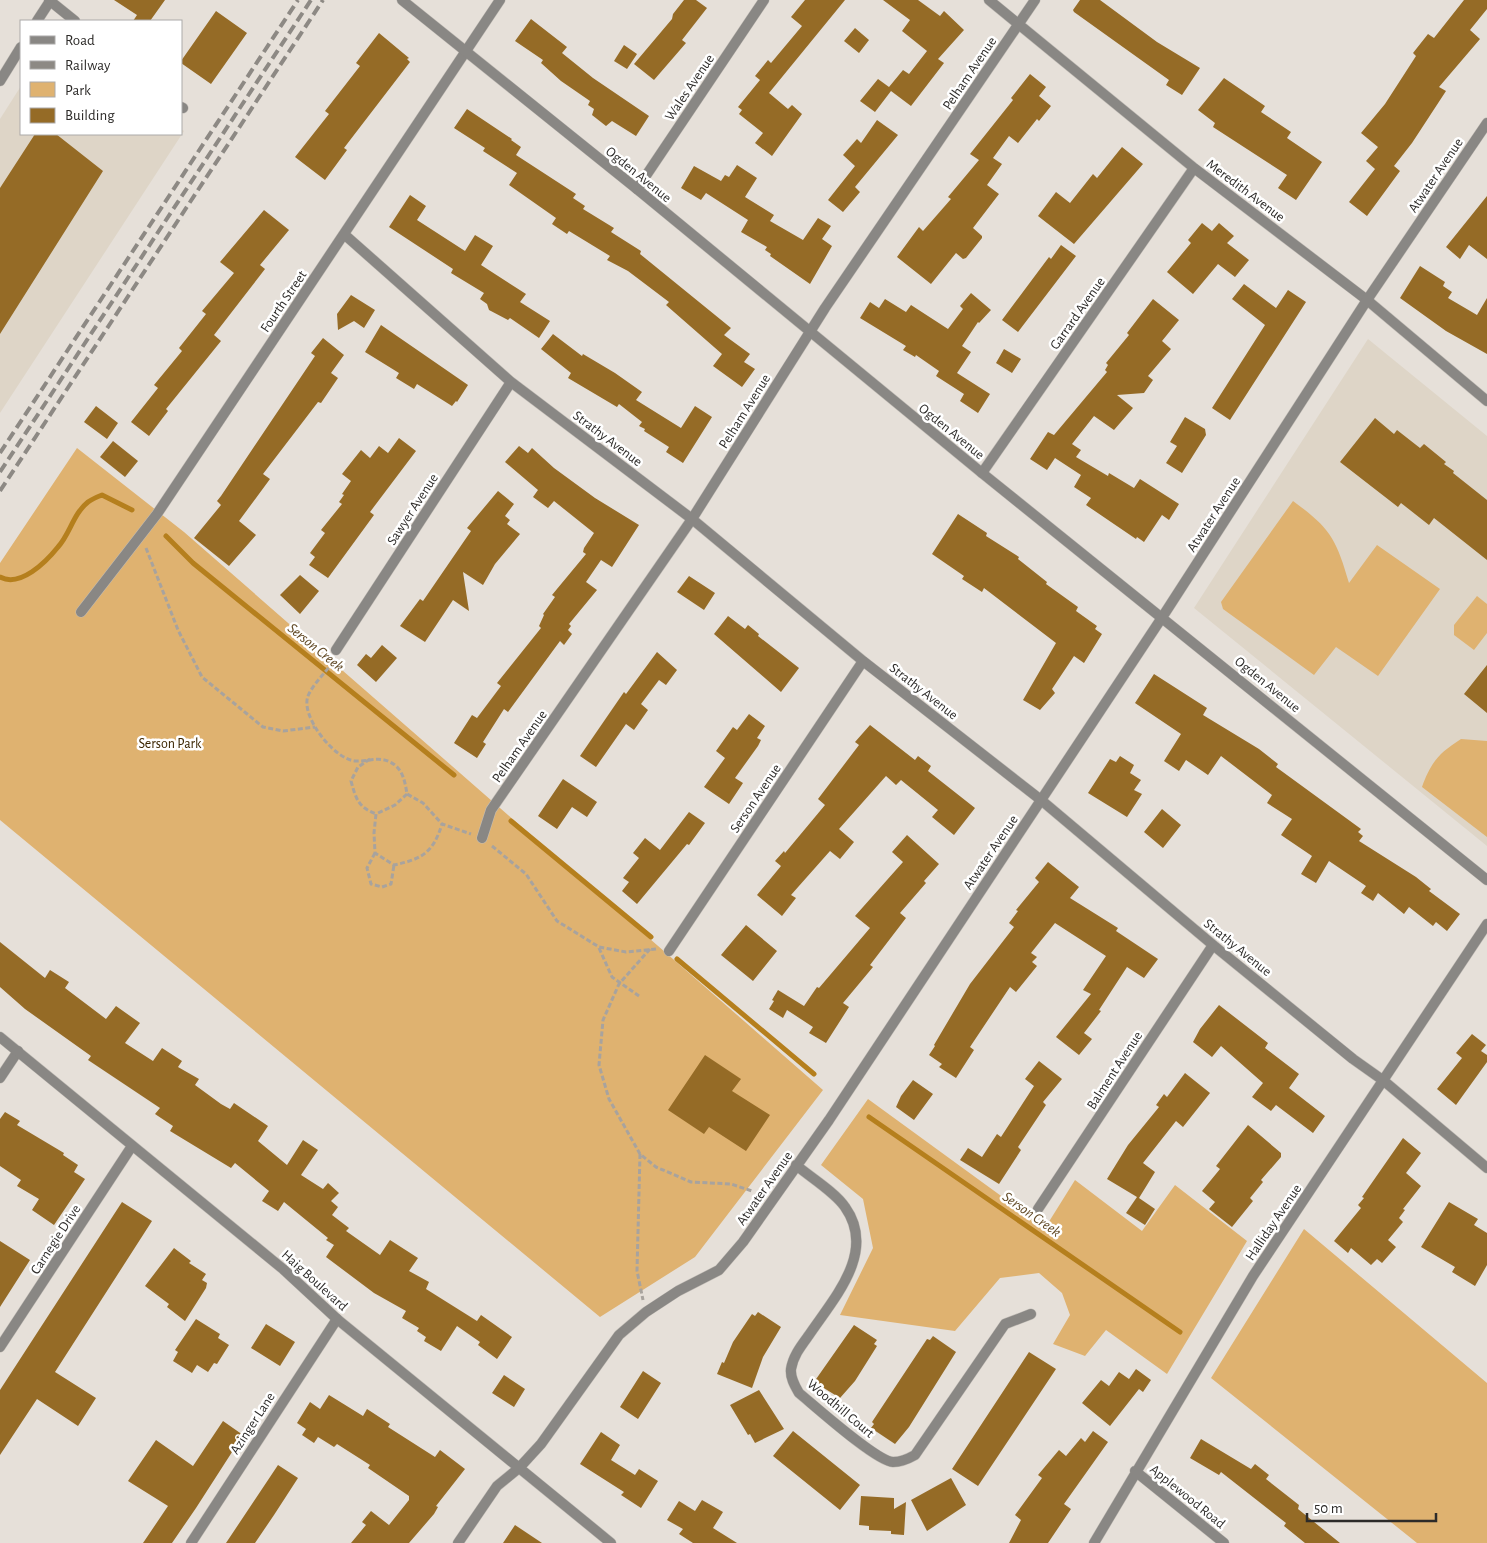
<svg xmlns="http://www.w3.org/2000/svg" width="1487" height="1543" font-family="'Alegreya Sans',sans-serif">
<rect width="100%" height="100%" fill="#e6e0d9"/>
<path fill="#ded5c7" d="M21,86V134H181V129L184,131L0,413V119Z
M1368,339L1487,436V846L1194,608Z"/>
<path fill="#dfb270" d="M77,448L184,532L823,1090L695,1257L600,1317L0,820V563Z
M1293,501C1330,528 1336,538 1349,583L1377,545L1440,589L1378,676L1336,647L1314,675L1223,609L1221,602Z
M1477,596L1487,604V633L1474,650L1454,635V625Z
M1461,739L1487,741V837L1422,787C1431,762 1439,753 1461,739Z
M868,1099L1045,1228L1075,1180L1142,1231L1175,1185L1247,1241L1167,1374L1106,1330L1085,1356L1053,1344L1070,1315L1062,1293L1039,1273L1000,1278L955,1331L840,1315L873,1248L863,1199L821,1165Z
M1304,1229L1487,1383V1543H1417L1211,1378Z"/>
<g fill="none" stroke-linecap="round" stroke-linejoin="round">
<path stroke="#b57f1d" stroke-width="5" d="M166,536L193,563L454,775
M0,577C20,588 46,562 58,547C70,534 73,514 88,502C92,499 97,497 102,495L132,510
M511,821L651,937
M677,959L814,1074
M869,1117L1180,1332"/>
</g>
<path fill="#956b26" d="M114,0H165L150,21H133L137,15Z
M684,0H696L707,8L682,40L686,43L654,80L634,64L672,19L673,14Z
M805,0H845L769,93L788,109L792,105L802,114L772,156L755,143L763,133L739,114L742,110L738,107L760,80L755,76L768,60L771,63L802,26L791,17Z
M883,0H918L940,16L944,11L964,30L938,59L944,63L911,106L891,91L875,112L860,101L878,79L889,87L903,70L909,74L927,51L902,31L910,20Z
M1080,0H1100L1157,42L1200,68L1182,95L1166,85L1169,80L1074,12L1073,10Z
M1464,0H1487V9L1470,30L1480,39L1439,87L1446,91L1412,143L1394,166L1400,171L1367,216L1349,202L1375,169L1366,161L1378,147L1361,133L1385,104L1416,56L1413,53L1428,34L1434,38Z
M216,11L247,33L211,84L181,63V61Z
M531,19L567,47L562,53L593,78L649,116L636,136L612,121L606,126L592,115L594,109L588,105L590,101L561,81L541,63L543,60L515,41Z
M855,28L869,40L859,53L844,41Z
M379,33L409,58L407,59L410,62L344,148L347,150L325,180L295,157L329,114L325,111L360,66L356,63Z
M624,45L637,54L627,69L614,61Z
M1030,74L1046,87L1039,96L1051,106L1039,121L1037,119L1018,143L1009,136L993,158L1002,164L987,185L999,194L973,228L982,236V238L966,258L963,259L956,253L931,284L897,257L919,227L923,231L951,199L948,197L979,160L970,154L1013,100L1011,98Z
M1224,78L1265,106L1261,112L1291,132L1287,138L1322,162L1296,200L1278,188L1287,175L1213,127L1215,123L1198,110Z
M467,109L512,139L511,140L521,147L516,155L576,194L573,198L585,206L583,209L614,228L611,232L641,251L640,254L731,328L724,335L750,354L744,362L755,369L742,387L713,366L722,354L666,305L669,302L628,271L607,260L610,256L569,231L567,234L552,224L556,218L509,185L517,173L483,151L485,148L454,128Z
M877,120L898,135L855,187L860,192L843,212L828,200L855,166L843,155L857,139L861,143Z
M35,134H56L103,171L0,334V188Z
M1122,147L1143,164L1074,244L1038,216L1056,192L1070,203L1093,174L1097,178Z
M737,165L757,178L745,197L774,215L770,221L803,240L818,218L831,226L822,239L832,246L810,284L770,256L771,254L765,250L767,247L741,232L748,220L706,193L701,200L681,188L694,166L721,181L725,175L729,177Z
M410,195L426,206L417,220L465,251L475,235L493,246L481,265L526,294L520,302L550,321L539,338L510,318L508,320L489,310L487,304L480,299L484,293L451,273L453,269L389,227Z
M1487,196V259L1469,245L1460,259L1446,247Z
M264,210L289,230L260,265L265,269L214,335L221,341L166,409L168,411L149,436L131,422L158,388L154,385L182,351L179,348L206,314L202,311L234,273L220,262Z
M1202,223L1212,231L1219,223L1234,236L1227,243L1249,260L1235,277L1218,264L1193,294L1167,272L1191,243L1188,240Z
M1061,245L1076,256L1018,332L1002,320L1049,257L1051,259Z
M1420,266L1445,282L1443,286L1452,292L1448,298L1477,315L1487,298V354L1446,331L1400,298Z
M1244,284L1276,308L1288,290L1306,302L1230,420L1212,408L1265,325L1232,299Z
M971,293L991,310L979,323L978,322L962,346L971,352L957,373L990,394L978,413L960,401L964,394L936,376L939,371L916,355L915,357L903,350L906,346L860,318L870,302L879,308L885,299L906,312L911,305L948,329L963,309L960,306Z
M351,295L375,310L364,328L354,321L338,330L337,314Z
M1153,299L1179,320L1162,341L1171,349L1148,376L1153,380L1144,393L1117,395L1133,408L1114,430L1094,416L1072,444L1081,450L1076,457L1108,476L1109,473L1134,488L1140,479L1179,504L1169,520L1162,515L1144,542L1137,537L1136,539L1086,505L1091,498L1074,487L1081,475L1055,458L1047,470L1030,459L1048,432L1054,435L1107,372L1105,370L1108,365L1106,363L1129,335L1127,333Z
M381,325L468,385L457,402L456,401L452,406L417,384L414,389L396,378L399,373L365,352Z
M553,334L582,356L583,354L615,373L642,392L636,400L681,428L695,406L712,417L683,463L666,452L669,447L644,431L645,429L639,426L642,422L619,404L617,407L568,378L571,373L541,349Z
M323,338L344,355L331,373L338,378L321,403L318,402L263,474L270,479L239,521L256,535L229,566L194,538L221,505L217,501L221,496L315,356L311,353Z
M1004,349L1021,359L1012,373L996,363Z
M96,406L118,423L107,439L84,422Z
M1185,417L1205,429L1206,435L1182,473L1166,463L1177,446L1170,442Z
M1375,418L1394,434L1397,430L1420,448L1424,444L1446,462L1444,464L1454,471L1453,473L1487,500V560L1434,518L1429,525L1401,503L1398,507L1340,462Z
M399,438L416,451L370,512L374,515L328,578L309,565L315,557L310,553L325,533L321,530L342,504L339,502L344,495L342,494L351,481L342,474L361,450L370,458L379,446L388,453Z
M113,441L138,461L125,477L100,457Z
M519,446L528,453L532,448L554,468L595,498L639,525L612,567L601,560L586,582L597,590L569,624L571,626L568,630L572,634L564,645L560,641L508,712L504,709L483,742L486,744L477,758L454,743L472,715L477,718L501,686L497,683L541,628L539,626L544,615L543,614L555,597L552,595L586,554L583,552L584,548L594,533L554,501L548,508L533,497L538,490L505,462Z
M498,491L514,504L505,516L510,520L507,524L520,534L495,564L483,585L463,572L469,611L453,600L425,642L400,626L420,599L423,601L471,531L467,528Z
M958,514L987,533L986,536L1019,557L1018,559L1047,582L1046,584L1078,607L1076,611L1097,626L1095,629L1102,634L1084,663L1074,656L1052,689L1055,693L1040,710L1023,700L1056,643L984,588L982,592L962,579L964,576L932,554Z
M300,575L319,591L300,614L280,595Z
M689,576L715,593L704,610L677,592Z
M728,616L745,629L748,625L759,634L758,636L799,668L781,692L714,634Z
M382,645L397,658L376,682L357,665L366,654L371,658Z
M657,652L677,670L666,685L659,680L641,704L648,710L634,730L626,724L596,767L580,756L624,692L626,694Z
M1487,665V713L1464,694Z
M1154,674L1207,708L1203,715L1259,749L1278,764L1276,767L1361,829L1358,832L1363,836L1359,841L1416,877L1431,889L1429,891L1460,914L1447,931L1436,922L1433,926L1409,907L1404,914L1378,893L1373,901L1361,893L1366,886L1329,861L1316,883L1301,874L1312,856L1281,835L1292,819L1267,803L1272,795L1221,756L1208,775L1186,760L1179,771L1164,761L1181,734L1135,703Z
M749,714L765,726L757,738L761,740L758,746L735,778L743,783L729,804L704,787L725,758L716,751L733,727L737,730Z
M870,725L915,760L918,756L931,766L928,771L975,808L954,835L932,817L938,810L901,780L896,785L886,776L839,829L854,842L840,859L830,851L791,895L796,898L782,916L757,895L781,866L775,861L784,851L785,853L825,805L818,799L859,745L855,742Z
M1120,756L1134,765L1130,773L1141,780L1134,790L1142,794L1127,817L1088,793L1110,759L1116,762Z
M563,779L597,802L587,817L572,807L557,829L538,816Z
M1162,809L1181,825L1163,848L1144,832Z
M689,812L705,823L689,845L687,844L637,904L622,891L629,882L623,878L639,858L633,853L645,838L660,850Z
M907,835L939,864L924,881L926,883L900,913L906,918L870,965L873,967L843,1003L849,1007L826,1043L809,1033L813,1027L787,1010L783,1018L769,1009L774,1001L772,1000L778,990L804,1006L817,987L819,988L870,928L855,916L903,862L892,852Z
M1048,862L1079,887L1070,898L1118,928L1116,931L1158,959L1144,978L1127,967L1099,1010L1101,1011L1084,1033L1092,1039L1079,1055L1056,1037L1091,994L1083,990L1106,956L1055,923L1031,953L1037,957L1032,962L1037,966L1016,992L1010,987L970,1047L974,1050L956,1078L939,1067L942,1064L929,1055L935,1046L934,1045L970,984L1014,927L1009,923L1018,911L1016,910L1039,882L1035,878Z
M746,925L777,951L753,981L721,955Z
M0,942L45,978L50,970L69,982L65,988L106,1019L116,1006L140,1023L125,1043L153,1061L162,1048L182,1061L178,1067L199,1079L195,1085L221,1104L230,1109L234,1103L268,1126L258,1141L287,1165L303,1140L318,1150L301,1175L323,1189L328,1183L339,1193L331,1201L338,1207L332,1215L349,1228L346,1231L380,1255L390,1240L418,1258L409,1271L429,1282L426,1289L477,1321L481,1315L512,1337L497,1359L478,1345L480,1342L457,1326L441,1351L424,1341L426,1337L417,1331L419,1328L402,1318L406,1311L374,1293L326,1257L334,1245L326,1240L328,1238L284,1202L278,1211L262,1201L269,1191L235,1163L231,1168L170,1131L173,1126L155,1114L160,1108L88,1060L91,1056L25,1009L0,987Z
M1219,1005L1268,1043L1265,1048L1299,1074L1289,1088L1325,1116L1313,1133L1276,1105L1271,1111L1252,1097L1263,1083L1221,1046L1212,1057L1193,1042L1200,1029Z
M1472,1034L1486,1045L1481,1051L1487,1055V1062L1456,1105L1437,1089L1462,1058L1456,1053Z
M705,1055L741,1079L732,1091L770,1115L746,1151L709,1127L704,1134L668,1110Z
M1039,1061L1062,1079L1043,1102L1046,1105L1018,1147L1021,1150L999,1184L960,1160L968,1148L982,1157L997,1134L1001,1137L1034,1086L1025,1079Z
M1185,1073L1210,1093L1183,1127L1176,1121L1143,1163L1155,1172L1139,1198L1155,1209L1145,1225L1126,1213L1137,1197L1107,1179L1128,1145L1159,1107L1156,1105L1164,1094L1167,1097Z
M913,1080L933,1094L914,1120L896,1107L901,1096Z
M5,1112L20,1121L17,1125L64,1153L63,1155L78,1165L74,1172L85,1179L54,1225L32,1210L39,1199L17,1186L21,1180L0,1166V1119Z
M1248,1125L1281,1153V1157L1261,1180L1263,1182L1250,1198L1253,1201L1232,1227L1209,1209L1215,1202L1202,1191L1220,1169L1216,1166Z
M1403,1138L1421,1153L1406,1173L1421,1186L1403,1209L1405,1210L1399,1218L1403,1222L1388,1240L1396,1247L1382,1263L1377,1259L1371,1265L1351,1248L1348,1253L1334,1241L1361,1208L1358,1205L1364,1198L1362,1197Z
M122,1202L152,1221L55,1372L96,1398L78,1426L37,1399L0,1455V1390Z
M1449,1202L1478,1219L1474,1225L1487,1233V1265L1475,1286L1452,1272L1455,1267L1421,1247Z
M0,1241L30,1260L0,1307Z
M174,1248L191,1261L189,1263L206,1274L202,1280L207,1283L206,1288L185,1321L167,1307L169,1304L145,1286Z
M758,1312L781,1327L763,1357L752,1388L717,1374L722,1362L724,1363L733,1342L752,1314L755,1316Z
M196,1319L220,1334L218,1338L229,1345L217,1364L214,1363L208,1372L197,1365L192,1373L173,1361L178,1352L175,1350Z
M266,1324L295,1342L280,1366L251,1348Z
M854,1325L877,1340L874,1344L877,1346L855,1381L840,1398L814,1382Z
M933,1336L956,1352L909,1427L895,1444L871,1428L874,1424L872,1422L927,1339L930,1340Z
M1029,1352L1056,1369L978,1486L952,1469Z
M1136,1369L1151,1380L1143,1392L1139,1389L1110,1426L1082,1403L1101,1380L1109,1386L1119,1372L1129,1379Z
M643,1371L661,1383L638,1419L620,1407Z
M504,1375L525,1389L514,1407L492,1393Z
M759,1390L784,1429L755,1443L750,1434L748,1435L730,1405Z
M329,1395L363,1416L367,1409L390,1424L388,1427L435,1457L440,1450L465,1469L436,1506L438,1507L434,1514L409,1543H351L366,1525L362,1522L371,1511L389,1525L409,1500V1496L368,1468L370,1465L337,1444L334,1447L318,1437L314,1443L302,1435L306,1429L297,1423L310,1402L320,1409Z
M223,1421L243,1435L196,1508L172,1543H143L168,1506L128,1481L156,1440L193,1466Z
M793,1431L860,1485L840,1510L773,1456Z
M1093,1431L1108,1442L1064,1504L1071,1509L1048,1543H1009L1021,1520L1015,1515L1042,1478L1038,1475L1059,1450L1066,1456L1081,1438L1085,1442Z
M601,1432L620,1445L611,1460L635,1475L639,1469L658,1481L641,1508L621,1495L624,1492L580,1464Z
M1201,1439L1251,1469L1255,1464L1269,1475L1266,1479L1299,1505L1298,1509L1340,1543H1305L1284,1526L1286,1523L1221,1472L1219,1475L1190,1458Z
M278,1465L298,1478L274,1515L255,1543H226Z
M951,1478L966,1505L927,1531L911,1500Z
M861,1496L894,1498V1509L906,1502L904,1535L891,1534V1531L869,1530V1526L859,1525Z
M702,1500L723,1512L713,1528L737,1543H693L679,1534L683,1529L667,1520L679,1501L695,1511Z
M515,1525L542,1543H503Z"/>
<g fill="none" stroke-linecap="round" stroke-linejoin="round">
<g stroke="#c1bcb6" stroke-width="11">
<path id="service" d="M0,1078L18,1051
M0,1347L132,1146
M191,1543L337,1319"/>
</g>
<g stroke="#c1bcb6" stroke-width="11">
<path id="minor" d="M49,0L75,21
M989,0L1194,168L1367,300L1487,401
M37,21L50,1
M0,81L21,47
M181,107L183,108
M637,189L764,0
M345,235L511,382L692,519L863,661L1041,800L1213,945L1353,1059L1384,1081L1487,1168
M982,473L1194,168
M81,612L157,514L500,0
M336,650L511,382
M482,838L491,810L692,519L825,308L1035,0
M669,951L863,661
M0,1037L283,1269L337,1319L611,1543
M796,1165C810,1177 835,1192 845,1207C877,1252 834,1298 809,1335C801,1346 793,1356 791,1369C790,1378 795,1386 799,1393C816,1407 876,1461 893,1462C902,1462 908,1459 915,1455L1005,1324L1031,1314
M1038,1209L1213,945
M1135,1471L1224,1543
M458,1543L497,1486L519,1468L541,1444L619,1335L646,1312L678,1291L719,1270L743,1242L829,1120L1163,616
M1094,1543L1253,1276L1487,924"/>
</g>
<g stroke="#c1bcb6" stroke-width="11">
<path id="tertiary" d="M402,0L637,189L982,473L1487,880
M1163,616L1367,300L1487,123"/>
</g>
<path stroke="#a8a39e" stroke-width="3" stroke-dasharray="5 2.5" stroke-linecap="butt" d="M146,548L178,630L202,677L263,727L283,731L315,727
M333,662C326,672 313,684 308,696C300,717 336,761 356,761C368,762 378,756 390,762C403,768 405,782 407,794L423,803L442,824L471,834
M370,759L358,767L351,781C356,799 358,807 376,814
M407,794L395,805L376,814L374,833L375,853L394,865C422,859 433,853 442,824
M492,846L526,874L557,921L599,947L626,952L656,949
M375,853L367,868L371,884L382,887L391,884L394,865
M599,948L612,977L639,996
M650,949L619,984L603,1020L599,1065L609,1099L640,1154L656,1167L691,1182L731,1184L752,1191
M640,1154L637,1271L643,1300"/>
<use href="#service" stroke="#898784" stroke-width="10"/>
<use href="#minor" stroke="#898784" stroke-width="10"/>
<use href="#tertiary" stroke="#898784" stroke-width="10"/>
<path stroke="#8d8984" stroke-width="4" stroke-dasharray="10 5" stroke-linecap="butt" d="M0,453L298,0
M0,472L311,0
M0,491L323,0"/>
</g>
<g text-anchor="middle" stroke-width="5" stroke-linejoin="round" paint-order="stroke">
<g font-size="14" fill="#2d2b29" stroke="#fff">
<text transform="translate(969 73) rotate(-56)" y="5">Pelham Avenue</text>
<text transform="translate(689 87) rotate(-56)" y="5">Wales Avenue</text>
<text transform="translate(639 174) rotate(39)" y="5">Ogden Avenue</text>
<text transform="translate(1435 175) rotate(-56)" y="5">Atwater Avenue</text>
<text transform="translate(1246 190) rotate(37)" y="5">Meredith Avenue</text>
<text transform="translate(283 301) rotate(-56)" y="5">Fourth Street</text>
<text transform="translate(1077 313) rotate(-55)" y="5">Garrard Avenue</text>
<text transform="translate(744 411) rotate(-58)" y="5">Pelham Avenue</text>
<text transform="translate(952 431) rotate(39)" y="5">Ogden Avenue</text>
<text transform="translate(608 438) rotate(37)" y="5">Strathy Avenue</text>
<text transform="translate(412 509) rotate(-57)" y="5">Sawyer Avenue</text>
<text transform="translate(1213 514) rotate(-57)" y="5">Atwater Avenue</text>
<text transform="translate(1268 684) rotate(39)" y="5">Ogden Avenue</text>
<text transform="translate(924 691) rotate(38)" y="5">Strathy Avenue</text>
<text transform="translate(519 746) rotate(-55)" y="5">Pelham Avenue</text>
<text transform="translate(755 798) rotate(-56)" y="5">Serson Avenue</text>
<text transform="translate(990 852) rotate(-56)" y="5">Atwater Avenue</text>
<text transform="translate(1238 947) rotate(39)" y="5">Strathy Avenue</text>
<text transform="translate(1114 1070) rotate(-57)" y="5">Balment Avenue</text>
<text transform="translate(764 1188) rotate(-55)" y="5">Atwater Avenue</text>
<text transform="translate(1273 1222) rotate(-56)" y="5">Halliday Avenue</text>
<text transform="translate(55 1239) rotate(-57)" y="5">Carnegie Drive</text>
<text transform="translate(315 1280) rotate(42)" y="5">Haig Boulevard</text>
<text transform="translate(841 1408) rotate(40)" y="5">Woodhill Court</text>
<text transform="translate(252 1423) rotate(-57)" y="5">Azinger Lane</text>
<text transform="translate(1188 1496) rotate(39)" y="5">Applewood Road</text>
</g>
<g font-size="14" fill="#3b2500" stroke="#fff">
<text x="170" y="748">Serson Park</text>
</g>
<g font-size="15" font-style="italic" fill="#614925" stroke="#fff">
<text transform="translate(316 647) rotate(39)" y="5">Serson Creek</text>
<text transform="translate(1032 1214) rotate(35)" y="5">Serson Creek</text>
</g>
</g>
<rect x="20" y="20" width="162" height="115" fill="#ffffff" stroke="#abaaa9"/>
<rect x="30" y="36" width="25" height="8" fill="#898784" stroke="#abaaa9"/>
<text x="65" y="45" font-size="15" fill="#2d2b29">Road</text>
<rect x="30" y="61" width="25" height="8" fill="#8d8984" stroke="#abaaa9"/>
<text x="65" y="70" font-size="15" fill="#2d2b29">Railway</text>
<rect x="30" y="82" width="25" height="15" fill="#dfb270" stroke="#abaaa9"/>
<text x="65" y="95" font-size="15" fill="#2d2b29">Park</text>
<rect x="30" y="108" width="25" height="15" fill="#956b26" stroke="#abaaa9"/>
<text x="65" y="120" font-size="15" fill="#2d2b29">Building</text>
<path d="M1307 1513v8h129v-8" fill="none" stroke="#2d2b29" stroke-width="2.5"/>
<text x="1314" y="1513" font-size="15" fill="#2d2b29" stroke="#ffffff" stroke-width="4" paint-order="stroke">50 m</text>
</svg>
